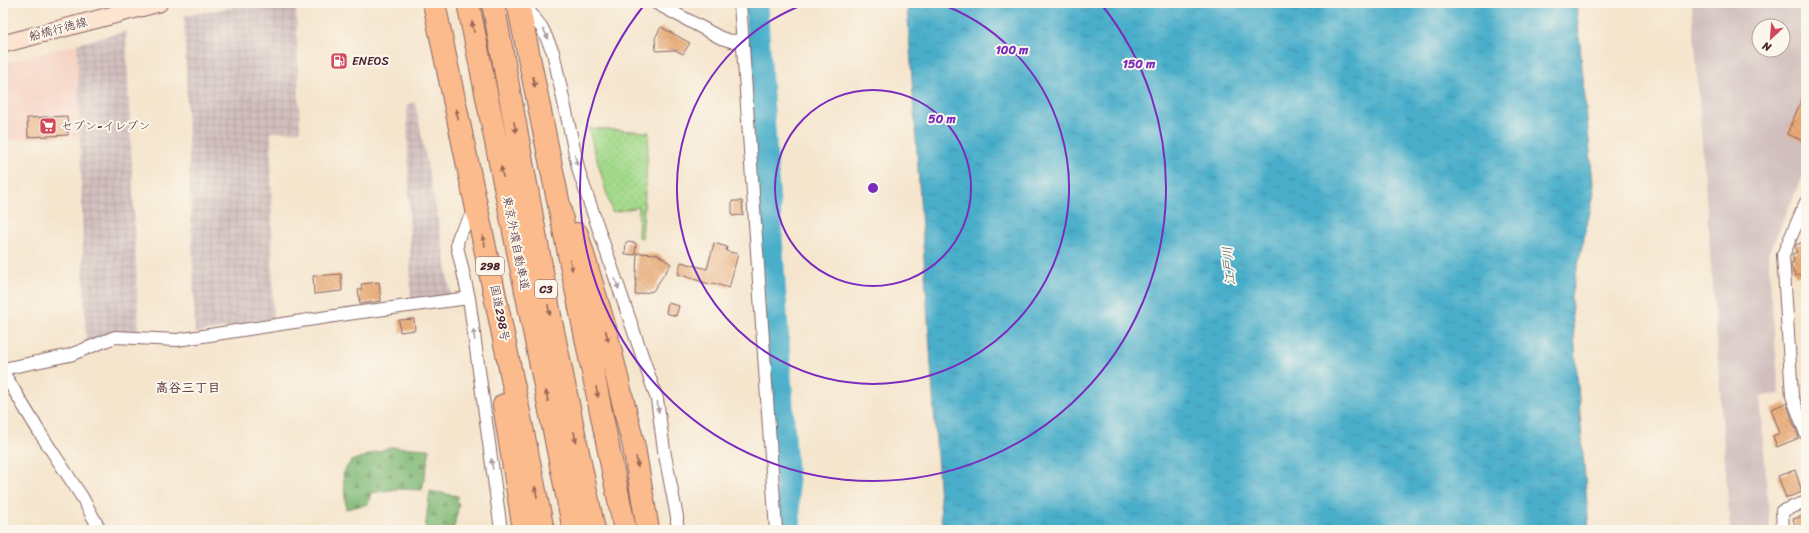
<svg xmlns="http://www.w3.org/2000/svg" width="1809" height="533" font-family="Sriracha,'Klee One',sans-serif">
<defs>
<pattern id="industrial-grid" width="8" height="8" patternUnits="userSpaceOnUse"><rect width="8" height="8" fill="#d1bfbd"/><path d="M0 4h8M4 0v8" fill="none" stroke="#b5a4a3"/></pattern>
<pattern id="grass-dots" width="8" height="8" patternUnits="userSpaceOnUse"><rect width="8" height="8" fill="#a3da8b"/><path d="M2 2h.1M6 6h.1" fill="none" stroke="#8ebb78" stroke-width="1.8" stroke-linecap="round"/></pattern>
<pattern id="forest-firs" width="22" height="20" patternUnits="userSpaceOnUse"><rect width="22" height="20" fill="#82ba77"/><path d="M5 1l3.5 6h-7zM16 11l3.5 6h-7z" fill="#6c9762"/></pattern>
<pattern id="water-ripples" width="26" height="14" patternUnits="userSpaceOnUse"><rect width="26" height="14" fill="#4aaeca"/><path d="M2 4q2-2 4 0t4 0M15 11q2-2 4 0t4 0" fill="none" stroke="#408da4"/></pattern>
<pattern id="building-back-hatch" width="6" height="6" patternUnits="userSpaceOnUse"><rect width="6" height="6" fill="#ebab76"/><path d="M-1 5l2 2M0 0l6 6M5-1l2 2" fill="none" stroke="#c08b61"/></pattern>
</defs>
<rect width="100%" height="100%" fill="#fbf7ec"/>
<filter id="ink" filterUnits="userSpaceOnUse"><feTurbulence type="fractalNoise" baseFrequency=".025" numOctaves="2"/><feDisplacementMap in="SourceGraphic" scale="8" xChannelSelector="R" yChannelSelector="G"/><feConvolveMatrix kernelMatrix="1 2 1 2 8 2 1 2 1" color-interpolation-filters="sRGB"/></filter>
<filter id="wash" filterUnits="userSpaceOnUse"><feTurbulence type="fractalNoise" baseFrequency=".012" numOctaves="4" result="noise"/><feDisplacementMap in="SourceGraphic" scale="16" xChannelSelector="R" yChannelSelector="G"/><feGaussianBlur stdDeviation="0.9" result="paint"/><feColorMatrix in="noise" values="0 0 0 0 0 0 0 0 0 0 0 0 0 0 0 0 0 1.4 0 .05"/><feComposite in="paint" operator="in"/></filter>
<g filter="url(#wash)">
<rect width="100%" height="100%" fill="#f5e5cd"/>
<path fill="#f6d2c3" d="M77,44L80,136L3,140V64Z"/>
<path fill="url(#industrial-grid)" d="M254,3H296L300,131L271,132L273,320L195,333L184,16Z
M126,31L139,333L86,343L77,44Z
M415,102L444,251L451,297L411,303L407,104Z"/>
<path fill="#d1bfbd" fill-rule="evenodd" d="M1692,3H1806V168L1768,255L1779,394L1760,396L1770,530H1730ZM1759,26H1783V50H1759Z"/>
<path fill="url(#grass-dots)" stroke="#767c5b" d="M588,128L649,132L642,238L638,237L639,207L612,212Z"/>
<path fill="url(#forest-firs)" stroke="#666c51" d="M391,447L430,449L422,490L397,489L371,493L368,504L346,509L343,473L351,461Z
M430,491L458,496L457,503L459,504L454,527L442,530H425Z"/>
<path fill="url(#water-ripples)" stroke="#4a667a" d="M907,3H1576L1594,194L1571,296L1589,530H942Z"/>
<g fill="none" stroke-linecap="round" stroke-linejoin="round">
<path stroke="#4aaeca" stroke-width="23" d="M756,3L790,530"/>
</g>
<g id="blocks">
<path fill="url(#building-back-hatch)" d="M661,27L690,43L683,54L675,50L656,51L655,38Z
M1806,89V142L1787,134Z
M67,116L68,135L28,137L27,118Z
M732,201H742L743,215L732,216Z
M1806,241V273L1795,276L1791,266V263L1794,262L1792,254L1797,252L1795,245Z
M626,242L636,243L635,255L625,254Z
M714,243L727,247L726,251L738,254L729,288L713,283L712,285L678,274L681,262L707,269Z
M637,253L657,254L671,264L653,291L635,295Z
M341,274L342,291L314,294L313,276Z
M379,282L381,301L360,304L358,290L362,289L361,284Z
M668,303L679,306L676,316L666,313Z
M414,319L415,330L400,332L399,320Z
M1786,403L1799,438L1777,447L1773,436L1780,433L1771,409Z
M1795,470L1802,492L1786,498L1778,476Z
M1806,515V530H1797L1793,519Z"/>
</g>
</g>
<g filter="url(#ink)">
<use href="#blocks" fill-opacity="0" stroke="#866464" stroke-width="1"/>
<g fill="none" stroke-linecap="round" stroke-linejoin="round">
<g stroke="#866464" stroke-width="14">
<path id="street" d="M523,3L542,28L553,52L579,172L657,399L664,450L677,517V530
M656,3L721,38L731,41L743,40
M740,3L776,530
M1806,202L1783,255L1792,396L1806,434
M476,209C470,222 457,231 457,246L469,298L501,530
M3,369L70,355L115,337L177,340L354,313L469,298
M3,372L40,433L82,497L100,530
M1783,530L1782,511L1806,502"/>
</g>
<g stroke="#866464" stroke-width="19">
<path id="secondary" d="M3,44L159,3"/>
</g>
<g stroke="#866464" stroke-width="24">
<path id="highway" d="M434,3C470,179 508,354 543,530
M468,3L574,530
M493,3L551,321L594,530
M518,3L625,530
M577,234L605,328L634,447L648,530
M504,405L524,530"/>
</g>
<use href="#street" stroke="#fff" stroke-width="12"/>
<use href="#secondary" stroke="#fde4d1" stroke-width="17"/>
<use href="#highway" stroke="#fbbb8c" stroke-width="22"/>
</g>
<defs><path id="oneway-solid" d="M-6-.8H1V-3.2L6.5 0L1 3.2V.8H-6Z"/></defs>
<g fill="#9a6557">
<use href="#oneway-solid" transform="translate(473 27) rotate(-101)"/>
<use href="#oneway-solid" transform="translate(534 82) rotate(79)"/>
<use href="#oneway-solid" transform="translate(457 114) rotate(-102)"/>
<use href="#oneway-solid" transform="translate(515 127) rotate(79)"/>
<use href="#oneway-solid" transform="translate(502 172) rotate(-101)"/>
<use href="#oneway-solid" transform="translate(484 241) rotate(-103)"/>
<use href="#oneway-solid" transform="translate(571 265) rotate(78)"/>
<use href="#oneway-solid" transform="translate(549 310) rotate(79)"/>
<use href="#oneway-solid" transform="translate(607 336) rotate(76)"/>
<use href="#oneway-solid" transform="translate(597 392) rotate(79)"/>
<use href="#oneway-solid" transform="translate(547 396) rotate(-101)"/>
<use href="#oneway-solid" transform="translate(575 437) rotate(79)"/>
<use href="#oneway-solid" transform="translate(637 462) rotate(81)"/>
<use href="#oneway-solid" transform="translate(536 492) rotate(-101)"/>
</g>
<g fill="#ae9aa0">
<use href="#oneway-solid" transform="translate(546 34) rotate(62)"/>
<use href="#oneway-solid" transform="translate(576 160) rotate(77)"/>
<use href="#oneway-solid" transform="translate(617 284) rotate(71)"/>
<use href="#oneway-solid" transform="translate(474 335) rotate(-98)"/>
<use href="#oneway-solid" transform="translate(658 407) rotate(82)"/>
<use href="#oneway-solid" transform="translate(492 464) rotate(-98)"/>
</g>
</g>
<g fill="none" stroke="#7b2cbf" stroke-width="2">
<circle cx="873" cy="188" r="98"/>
<path d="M938 3A196 196 0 1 1 808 3"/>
<path d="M1101 4A293 293 0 1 1 645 4"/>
</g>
<defs>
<g id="fuel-square" transform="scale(0.9)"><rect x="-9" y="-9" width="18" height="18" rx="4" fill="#d1495b" stroke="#fbf7ec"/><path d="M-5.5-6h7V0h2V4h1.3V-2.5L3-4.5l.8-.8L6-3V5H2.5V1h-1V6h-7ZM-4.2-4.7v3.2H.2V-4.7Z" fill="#fff"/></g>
<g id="supermarket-square" transform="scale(0.9)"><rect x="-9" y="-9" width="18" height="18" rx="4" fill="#d1495b" stroke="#fbf7ec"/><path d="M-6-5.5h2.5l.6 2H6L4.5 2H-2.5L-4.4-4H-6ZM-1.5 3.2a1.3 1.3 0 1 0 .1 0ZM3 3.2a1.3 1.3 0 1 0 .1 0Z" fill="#fff"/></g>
</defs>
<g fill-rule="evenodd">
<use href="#fuel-square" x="339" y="61"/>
<use href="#supermarket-square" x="48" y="126"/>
</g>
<g text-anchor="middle" stroke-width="4" stroke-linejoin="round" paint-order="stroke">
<g fill="#fbf7ec" stroke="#7f6065" stroke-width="1">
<rect x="476" y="257" width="28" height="18" rx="3"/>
<rect x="535" y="280" width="22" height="18" rx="3"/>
</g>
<g font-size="11" font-weight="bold" fill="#4a1f2b">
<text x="490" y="270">298</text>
<text x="546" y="293">C3</text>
</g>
<g font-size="12" fill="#4a1f2b" stroke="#fbf7ec">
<text transform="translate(58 29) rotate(-15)" y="4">船橋行徳線</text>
<text transform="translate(516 243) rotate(79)" y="4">東京外環自動車道</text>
<text transform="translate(500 313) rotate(79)" y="4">国道298号</text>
</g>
<g font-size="12" fill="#4a1f2b" stroke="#fbf7ec" text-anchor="start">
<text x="352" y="65">ENEOS</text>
<text x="61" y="130">セブン-イレブン</text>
</g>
<g font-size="13" font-style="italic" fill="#4a586b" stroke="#fbf7ec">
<text transform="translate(1228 266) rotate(-95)" y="5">江戸川</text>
</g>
<g font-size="13" font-weight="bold" fill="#4a1f2b" stroke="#fbf7ec">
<text x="188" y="392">高谷三丁目</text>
</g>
</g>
<circle cx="873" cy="188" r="6" fill="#7b2cbf" stroke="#fbf7ec" stroke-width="2"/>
<g font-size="12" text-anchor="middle" font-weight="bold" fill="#7b2cbf" stroke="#fbf7ec" stroke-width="4" stroke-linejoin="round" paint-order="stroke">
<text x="1012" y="54">100 m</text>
<text x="1139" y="68">150 m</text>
<text x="942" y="123">50 m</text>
</g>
<rect width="1809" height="533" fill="none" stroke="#fbf7ec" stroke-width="16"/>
<g transform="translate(1771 38) rotate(206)"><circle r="19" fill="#fbf7ec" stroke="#b4a19f"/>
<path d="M0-3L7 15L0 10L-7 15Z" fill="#d1495b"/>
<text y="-6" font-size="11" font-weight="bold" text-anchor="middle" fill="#4a1f2b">N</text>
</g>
</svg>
